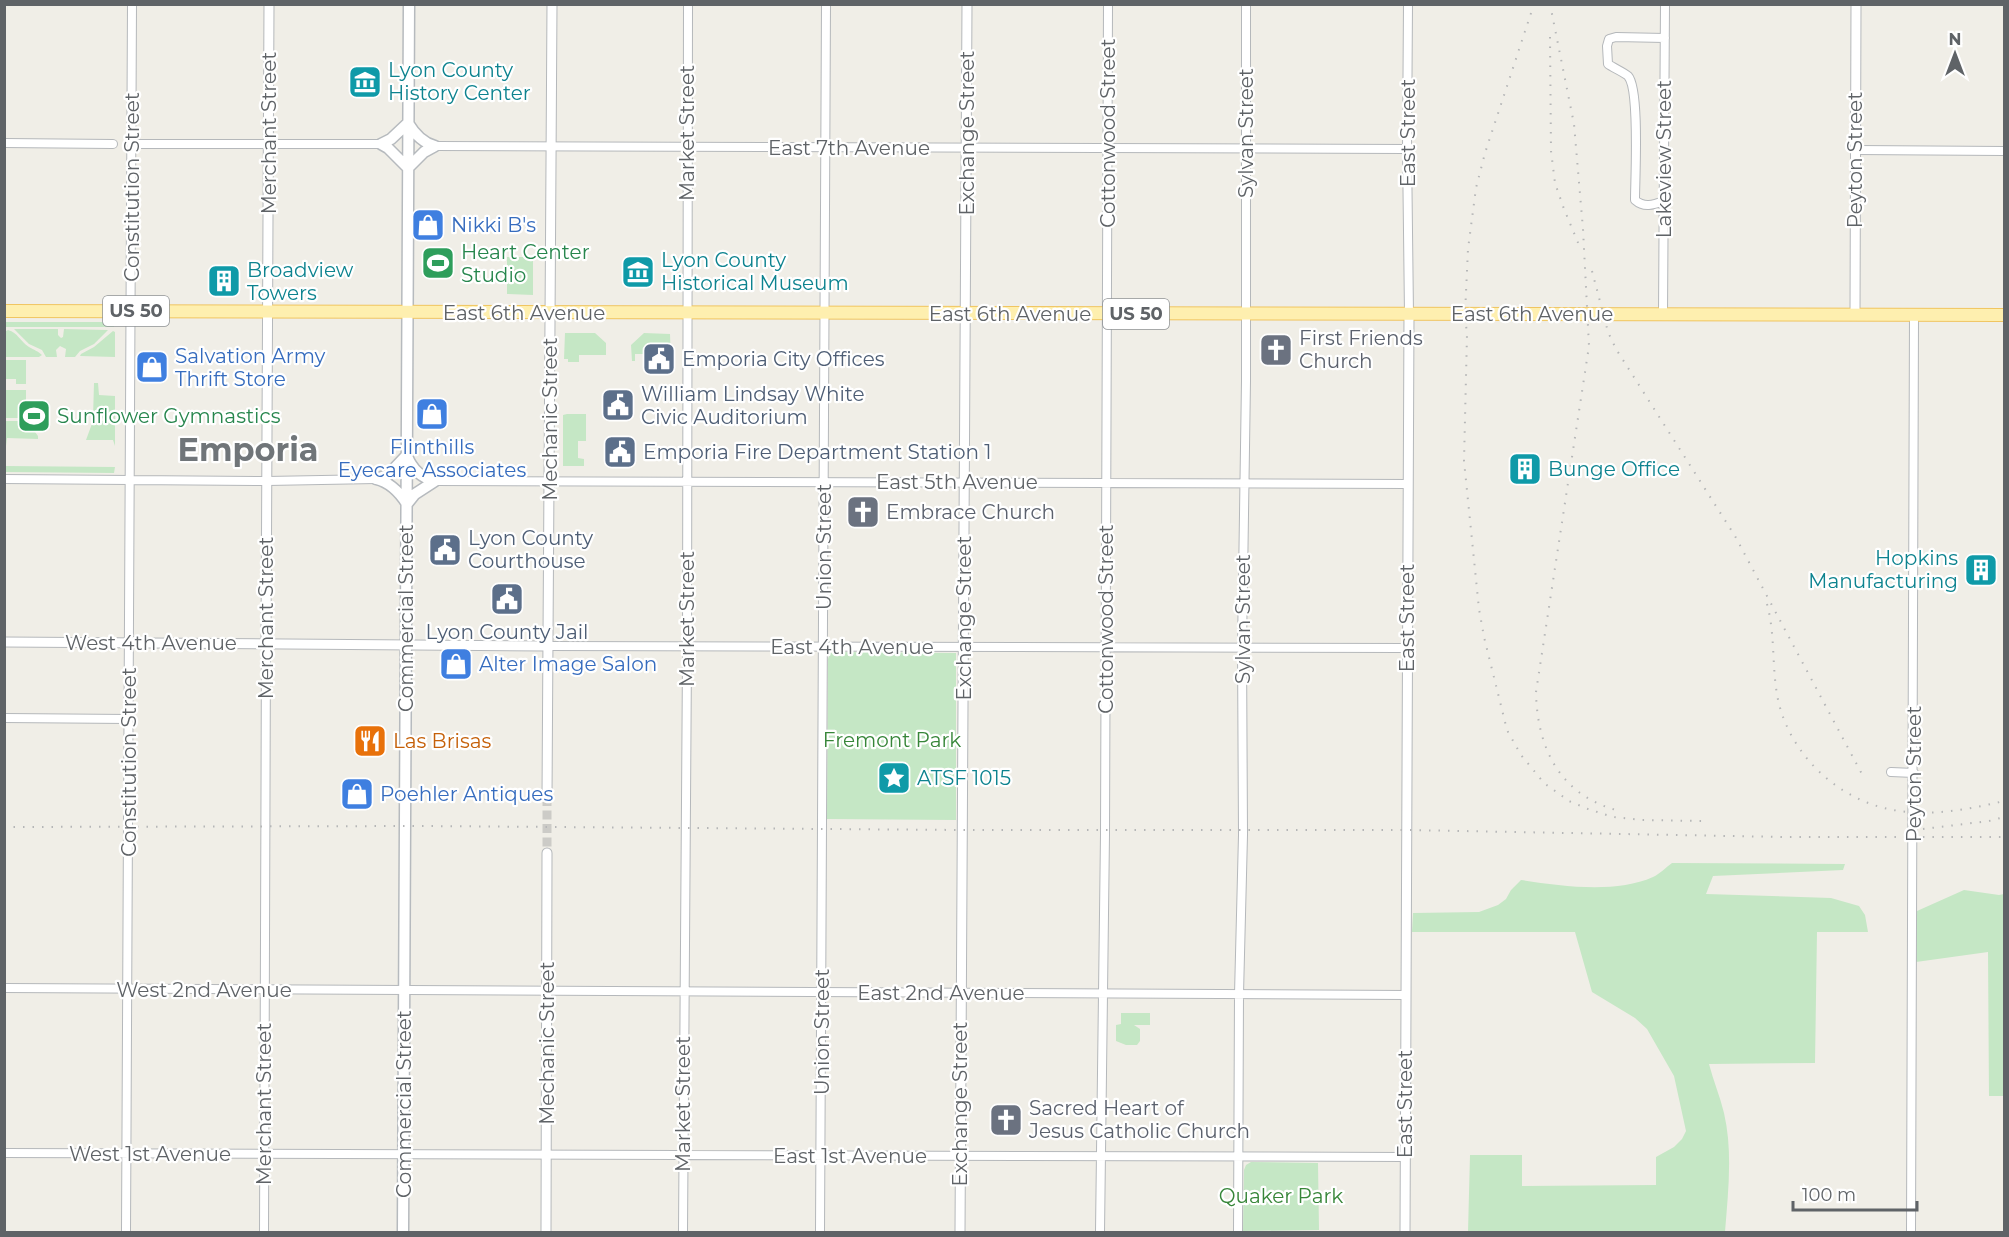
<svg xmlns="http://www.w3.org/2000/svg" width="2009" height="1237" font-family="Montserrat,sans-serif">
<rect width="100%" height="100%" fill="#f0eee7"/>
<path fill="#c5e7c5" d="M507,257H533V295L507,294Z
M6,322H110L114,323V327H6Z
M14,329H58V335L61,338L63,337L64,329L108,330L94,344L80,351L75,357H65L66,349L60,346L56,350L57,357H46L42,350L29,344Z
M8,330C18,333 20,341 29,347C34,350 38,351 42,355L39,357H6V331Z
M113,331L115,332V357L80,356L81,354L94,347Z
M565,333H595L606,343V355H579V362H568V359H564Z
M644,333L670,334L671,363H657L656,354H635V361H632L631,345Z
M6,360H26V384H16V379H6Z
M94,383H98L99,395L115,396V419L93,418Z
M6,390H26V418H6Z
M567,414H586V441H578V458L584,459V466H563V415Z
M6,421H27L38,436V439L7,438L6,446Z
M93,421H115V446L113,440H86Z
M6,466L115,467L114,473L6,472Z
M835,652L956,653V820L827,819L828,659L830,653Z
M1672,863L1845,864L1843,870L1713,876L1706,894L1831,898L1859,906L1865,915L1868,932H1817L1815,1063L1709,1064C1713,1080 1720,1096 1724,1113C1733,1152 1728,1193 1725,1232H1468L1470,1155H1522V1186L1656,1185V1157L1674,1147L1682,1139L1686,1131L1674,1076L1647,1029L1635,1018L1592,992L1575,932H1412L1413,913L1479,912L1498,905L1506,899L1511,890L1521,880C1561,886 1615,894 1653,877C1660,874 1666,867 1672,863Z
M1964,890L1999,895L2004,894V1096H1989L1988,952L1916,962L1917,911Z
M1121,1013H1150V1025H1134L1140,1029V1041L1137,1045H1126L1116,1041V1025L1121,1024Z
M1251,1162L1318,1163L1319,1230L1243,1231L1244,1170L1246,1165Z"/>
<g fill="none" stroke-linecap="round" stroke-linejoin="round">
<path stroke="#cccbc7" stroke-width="9" stroke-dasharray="9 4.5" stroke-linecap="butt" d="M547,797V853"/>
<g stroke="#b5b8bb" stroke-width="10">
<path id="minor" d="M1408,4L1407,149L1409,314
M4,143L113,144
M132,144H381
M435,146L1407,149
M1856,150L2004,151
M1664,201C1653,205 1644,208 1635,200C1635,179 1640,89 1628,76C1625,73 1612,67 1608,64L1607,46L1609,39L1616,37L1665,38
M1663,314L1665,4
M4,479L267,481L376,479
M435,481L1408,484
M547,646L1407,648
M4,718L129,719
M1891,772L1914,773
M4,988L1406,995
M4,1153L1405,1157
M126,1232L132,4
M264,1232L266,644
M683,1232L687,658L688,4
M820,1232L826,4
M1100,1232L1105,834L1108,4
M1238,1232L1239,994L1243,835L1242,647L1246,381V4
M1911,1232L1914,315"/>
</g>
<g stroke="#b5b8bb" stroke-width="11">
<path id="tertiary" d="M1855,315L1856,4
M4,642L547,646
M266,644L269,4
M547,797L552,4
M546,1232L547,853
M960,1232L967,4
M1405,1232L1409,314"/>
</g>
<g stroke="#b6babe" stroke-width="13">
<path id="secondary" d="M381,144L391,139L408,123C414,133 423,143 435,146
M381,144L388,148L408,168L424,152L435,146
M407,456C412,469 422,478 435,481
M376,479C389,482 400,493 407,504L415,494L435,481
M376,479L388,475L407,455
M403,1232L409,4"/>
</g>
<g stroke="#f0c561" stroke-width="14">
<path id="primary" d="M4,311L2004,315"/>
</g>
<use href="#minor" stroke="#fff" stroke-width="8"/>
<use href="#tertiary" stroke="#fff" stroke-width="9"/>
<use href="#secondary" stroke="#fff" stroke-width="10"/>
<use href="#primary" stroke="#feefaf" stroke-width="12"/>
<path stroke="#b5b6b7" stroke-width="2" stroke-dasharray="1.5 8" stroke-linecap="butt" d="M1534,4L1485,153L1476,188L1468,249L1465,314L1467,335L1464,461L1479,609L1484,637L1507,730L1521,755L1544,783L1569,801L1588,809L1613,817L1642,820L1702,821
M1550,4L1574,124L1583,229L1589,346L1536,692C1537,747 1559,794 1616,810
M1550,37L1551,151L1555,183L1564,209L1579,245
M1592,271L1608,332L1616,349L1735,536L1863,776
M1767,604C1776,637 1771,671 1779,704C1793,759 1843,804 1900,811C1934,816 1971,809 2004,801
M4,827L422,826L962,830H1407L1784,837H2004
M1923,829L1989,821L2004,817"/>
</g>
<defs>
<g id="museum-square" transform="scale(1.725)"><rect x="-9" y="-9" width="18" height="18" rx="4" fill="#0f9aa8" stroke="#fff"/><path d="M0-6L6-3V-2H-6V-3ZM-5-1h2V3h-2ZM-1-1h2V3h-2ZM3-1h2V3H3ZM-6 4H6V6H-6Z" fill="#fff"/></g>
<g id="shop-square" transform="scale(1.725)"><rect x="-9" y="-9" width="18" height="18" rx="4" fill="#3f7fe0" stroke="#fff"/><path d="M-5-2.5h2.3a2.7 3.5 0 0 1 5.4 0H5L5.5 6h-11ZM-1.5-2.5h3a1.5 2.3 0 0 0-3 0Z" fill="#fff"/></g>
<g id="stadium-square" transform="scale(1.725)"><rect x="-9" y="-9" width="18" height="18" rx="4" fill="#2e9e5b" stroke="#fff"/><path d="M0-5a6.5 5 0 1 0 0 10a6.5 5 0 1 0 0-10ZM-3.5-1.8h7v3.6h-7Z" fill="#fff"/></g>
<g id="building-square" transform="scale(1.725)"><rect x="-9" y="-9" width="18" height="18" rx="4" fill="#0f9aa8" stroke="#fff"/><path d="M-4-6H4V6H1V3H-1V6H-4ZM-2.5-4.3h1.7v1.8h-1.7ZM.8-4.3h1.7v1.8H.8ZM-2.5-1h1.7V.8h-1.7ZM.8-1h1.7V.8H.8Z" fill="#fff"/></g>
<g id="church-square" transform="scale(1.725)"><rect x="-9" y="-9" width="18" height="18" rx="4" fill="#6b7280" stroke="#fff"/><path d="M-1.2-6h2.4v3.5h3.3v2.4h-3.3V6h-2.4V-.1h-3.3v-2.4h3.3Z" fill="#fff"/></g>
<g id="civic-square" transform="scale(1.725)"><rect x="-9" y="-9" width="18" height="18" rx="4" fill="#5c6f8a" stroke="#fff"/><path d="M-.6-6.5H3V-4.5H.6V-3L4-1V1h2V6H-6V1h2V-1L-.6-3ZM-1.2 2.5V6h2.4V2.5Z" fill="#fff"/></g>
<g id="restaurant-square" transform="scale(1.725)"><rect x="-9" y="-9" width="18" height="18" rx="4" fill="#e8710a" stroke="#fff"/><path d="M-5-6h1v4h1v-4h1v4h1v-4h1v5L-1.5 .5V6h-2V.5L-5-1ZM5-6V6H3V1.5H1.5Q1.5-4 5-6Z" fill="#fff"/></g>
<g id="sight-square" transform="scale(1.725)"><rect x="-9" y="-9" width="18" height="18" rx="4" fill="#0f9aa8" stroke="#fff"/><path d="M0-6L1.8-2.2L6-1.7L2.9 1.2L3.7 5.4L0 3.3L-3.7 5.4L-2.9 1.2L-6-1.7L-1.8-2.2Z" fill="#fff"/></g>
</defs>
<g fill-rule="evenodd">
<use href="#museum-square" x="365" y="82"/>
<use href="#shop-square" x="428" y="225"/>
<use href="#stadium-square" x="438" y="263"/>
<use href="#museum-square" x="638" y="272"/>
<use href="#building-square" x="224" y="281"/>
<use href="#church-square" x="1276" y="350"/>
<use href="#civic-square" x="659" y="359"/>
<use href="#shop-square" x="152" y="367"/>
<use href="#civic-square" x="618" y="405"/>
<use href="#shop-square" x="432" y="414"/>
<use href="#stadium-square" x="34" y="416"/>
<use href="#civic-square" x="620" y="452"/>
<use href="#building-square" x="1525" y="469"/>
<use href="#church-square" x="863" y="512"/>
<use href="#civic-square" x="445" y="550"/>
<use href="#building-square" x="1981" y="570"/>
<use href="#civic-square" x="507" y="599"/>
<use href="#shop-square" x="456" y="664"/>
<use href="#restaurant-square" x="370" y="741"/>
<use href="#sight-square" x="894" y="778"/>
<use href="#shop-square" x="357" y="794"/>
<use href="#church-square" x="1006" y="1120"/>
</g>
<g text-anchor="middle" stroke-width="4.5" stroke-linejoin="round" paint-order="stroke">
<g fill="#fff" stroke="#8f9295" stroke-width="1.5">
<rect x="103" y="296" width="66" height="30" rx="4.5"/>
<rect x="1103" y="299" width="66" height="30" rx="4.5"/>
</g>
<g font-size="18" font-weight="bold" fill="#5f6367">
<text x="136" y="317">US 50</text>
<text x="1136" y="320">US 50</text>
</g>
<g font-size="20" fill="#0d838f" stroke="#fff" text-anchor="start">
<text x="388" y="77">Lyon County<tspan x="388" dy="23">History Center</tspan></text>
<text x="661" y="267">Lyon County<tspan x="661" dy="23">Historical Museum</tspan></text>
<text x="247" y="277">Broadview<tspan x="247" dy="23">Towers</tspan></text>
<text x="1548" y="476">Bunge Office</text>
<text x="1958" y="565" text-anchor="end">Hopkins<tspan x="1958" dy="23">Manufacturing</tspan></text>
<text x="917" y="785">ATSF 1015</text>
</g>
<g font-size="20" fill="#5f6367" stroke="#fff">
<text transform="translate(269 133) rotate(-90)" y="7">Merchant Street</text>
<text transform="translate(687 133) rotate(-90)" y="7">Market Street</text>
<text transform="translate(967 133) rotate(-90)" y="7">Exchange Street</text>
<text transform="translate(1108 133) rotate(-90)" y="7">Cottonwood Street</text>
<text transform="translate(1246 133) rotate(-90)" y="7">Sylvan Street</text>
<text transform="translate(1408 133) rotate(-90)" y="7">East Street</text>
<text x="849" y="155">East 7th Avenue</text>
<text transform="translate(1664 159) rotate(-90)" y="7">Lakeview Street</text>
<text transform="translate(1855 160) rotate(-90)" y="7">Peyton Street</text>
<text transform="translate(132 187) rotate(-90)" y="7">Constitution Street</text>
<text x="524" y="320">East 6th Avenue</text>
<text x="1010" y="321">East 6th Avenue</text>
<text x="1532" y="321">East 6th Avenue</text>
<text transform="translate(550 419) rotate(-90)" y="7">Mechanic Street</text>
<text x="957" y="489">East 5th Avenue</text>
<text transform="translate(824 547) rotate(-90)" y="7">Union Street</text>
<text transform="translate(266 618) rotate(-90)" y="7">Merchant Street</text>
<text transform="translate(406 618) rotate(-90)" y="7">Commercial Street</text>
<text transform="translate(964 618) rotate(-90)" y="7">Exchange Street</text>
<text transform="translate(1407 618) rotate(-90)" y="7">East Street</text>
<text transform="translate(687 619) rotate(-90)" y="7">Market Street</text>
<text transform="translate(1106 619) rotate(-90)" y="7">Cottonwood Street</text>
<text transform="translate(1243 619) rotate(-90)" y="7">Sylvan Street</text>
<text x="151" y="650">West 4th Avenue</text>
<text x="852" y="654">East 4th Avenue</text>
<text transform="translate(129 762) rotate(-90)" y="7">Constitution Street</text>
<text transform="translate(1914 774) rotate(-90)" y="7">Peyton Street</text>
<text x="204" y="997">West 2nd Avenue</text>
<text x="941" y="1000">East 2nd Avenue</text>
<text transform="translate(822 1032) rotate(-90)" y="7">Union Street</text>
<text transform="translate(547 1043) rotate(-90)" y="7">Mechanic Street</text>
<text transform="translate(264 1104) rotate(-90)" y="7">Merchant Street</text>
<text transform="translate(404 1104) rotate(-90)" y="7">Commercial Street</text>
<text transform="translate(683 1104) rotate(-90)" y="7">Market Street</text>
<text transform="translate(960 1104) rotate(-90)" y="7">Exchange Street</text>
<text transform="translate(1405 1104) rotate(-90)" y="7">East Street</text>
<text x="150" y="1161">West 1st Avenue</text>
<text x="850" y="1163">East 1st Avenue</text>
</g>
<g font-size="20" fill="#366cbe" stroke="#fff" text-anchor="start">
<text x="451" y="232">Nikki B's</text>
<text x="175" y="363">Salvation Army<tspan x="175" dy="23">Thrift Store</tspan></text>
<text x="432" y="454" text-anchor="middle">Flinthills<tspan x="432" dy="23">Eyecare Associates</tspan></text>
<text x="479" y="671">Alter Image Salon</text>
<text x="380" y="801">Poehler Antiques</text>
</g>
<g font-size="20" fill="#27864d" stroke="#fff" text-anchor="start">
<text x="461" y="259">Heart Center<tspan x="461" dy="23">Studio</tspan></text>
<text x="57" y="423">Sunflower Gymnastics</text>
</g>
<g font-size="20" fill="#5b616d" stroke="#fff" text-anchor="start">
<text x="1299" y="345">First Friends<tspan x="1299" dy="23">Church</tspan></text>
<text x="886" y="519">Embrace Church</text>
<text x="1029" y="1115">Sacred Heart of<tspan x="1029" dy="23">Jesus Catholic Church</tspan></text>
</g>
<g font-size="20" fill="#4e5e75" stroke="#fff" text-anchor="start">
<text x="682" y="366">Emporia City Offices</text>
<text x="641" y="401">William Lindsay White<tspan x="641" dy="23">Civic Auditorium</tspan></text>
<text x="643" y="459">Emporia Fire Department Station 1</text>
<text x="468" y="545">Lyon County<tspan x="468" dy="23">Courthouse</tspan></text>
<text x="507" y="639" text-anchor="middle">Lyon County Jail</text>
</g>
<g font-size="20" fill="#378639" stroke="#fff">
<text x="892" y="747">Fremont Park</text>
<text x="1281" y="1203">Quaker Park</text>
</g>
<g font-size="20" fill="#c56008" stroke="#fff" text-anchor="start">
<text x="393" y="748">Las Brisas</text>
</g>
<g font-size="32" font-weight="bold" fill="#707579" stroke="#fff">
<text x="248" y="461">Emporia</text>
</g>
</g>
<rect width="2009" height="1237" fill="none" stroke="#5f6367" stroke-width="12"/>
<g transform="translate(1955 54)" stroke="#ffffff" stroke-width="4.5" paint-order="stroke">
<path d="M0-4.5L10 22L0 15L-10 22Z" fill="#5f6367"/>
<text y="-9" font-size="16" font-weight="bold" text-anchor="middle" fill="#5f6367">N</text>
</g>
<path d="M1793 1201v9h124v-9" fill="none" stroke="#5f6367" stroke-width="3"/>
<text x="1802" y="1201" font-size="18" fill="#5f6367" stroke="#ffffff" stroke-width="4.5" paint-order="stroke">100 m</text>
</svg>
